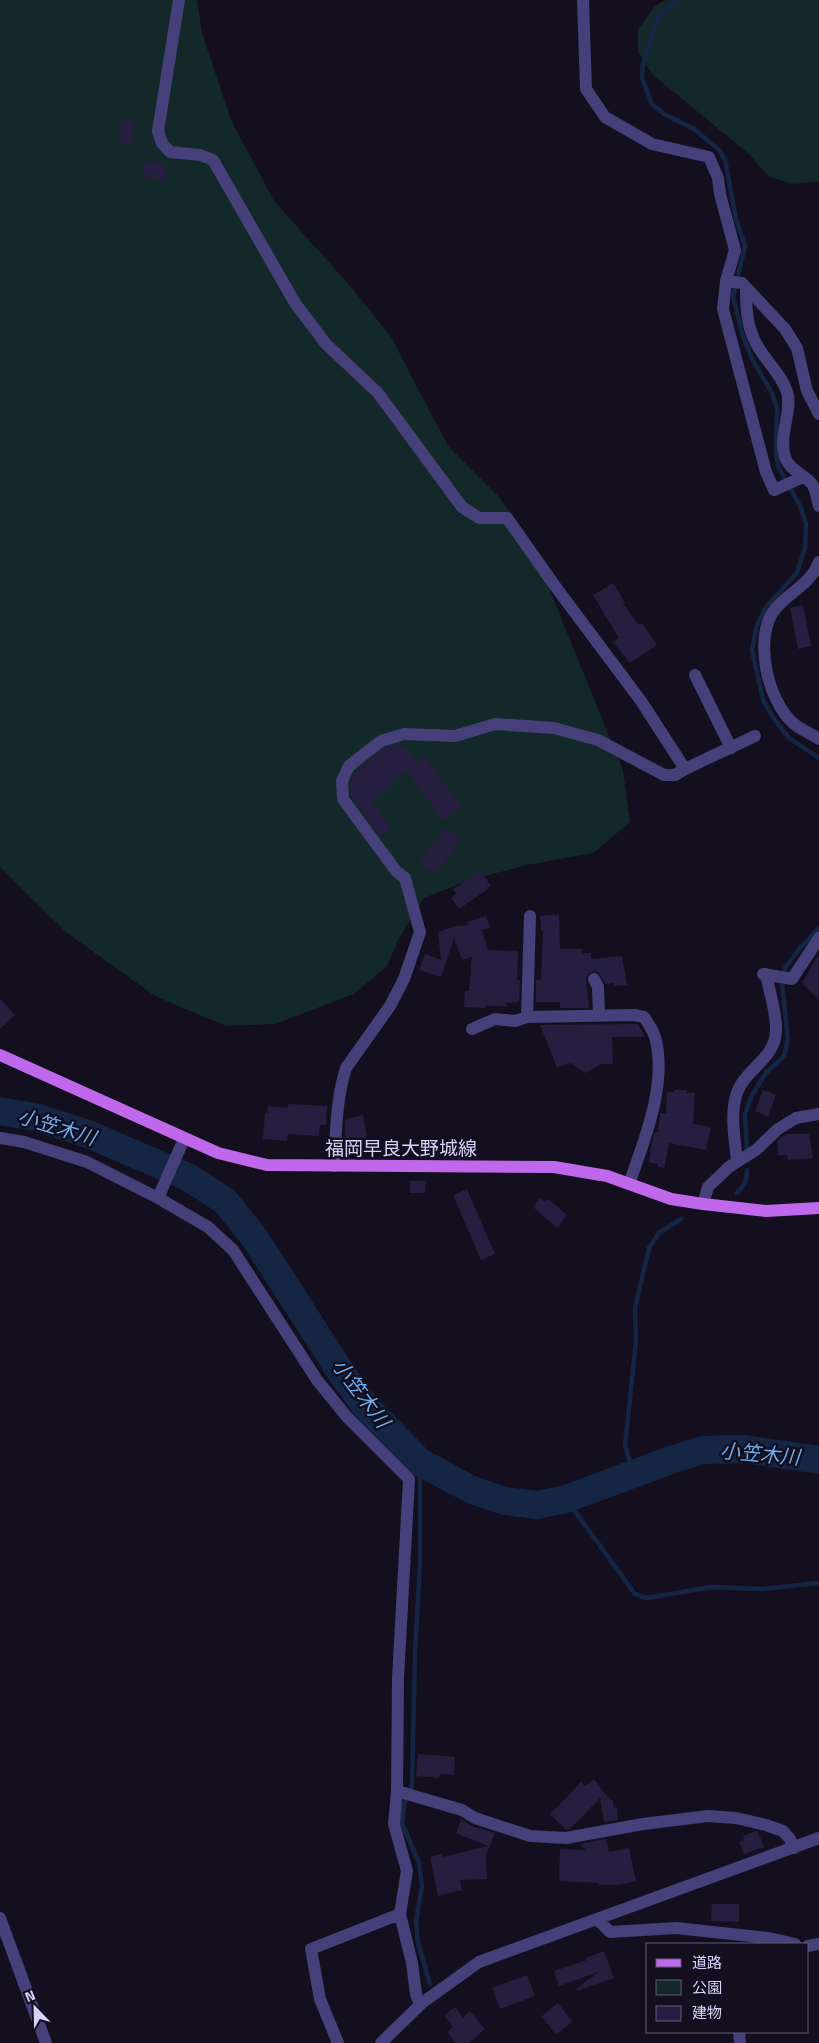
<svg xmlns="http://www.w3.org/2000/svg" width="819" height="2043" font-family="'Titillium Web','Noto Sans JP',sans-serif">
<rect width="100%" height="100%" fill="#130f1f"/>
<path fill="#132828" d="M0,0H197L202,33L231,120L274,201L352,288L391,337L448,446L498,496L525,532L537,559L623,770L630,822L593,853L527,865L469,880L424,898L399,938L387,966L354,994L275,1024L226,1026L155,996L67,933L0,867Z
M665,0H819V181L793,184L769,177L749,154L653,75L638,52V30L654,7Z"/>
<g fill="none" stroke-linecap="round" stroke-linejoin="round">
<path stroke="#152644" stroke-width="4.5" d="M676,0L658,17L643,64L642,78L652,104L664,114L694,129L719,150L725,160L736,219L745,246L733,296L743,337L753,361L772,393L777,408L776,454L778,466L801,508L806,524L805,548L797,573L766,607L757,625L752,650L763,700L774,719L789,738L819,758
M747,1150L745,1114L752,1095L766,1073L784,1056L788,1039L782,984L785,968L800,948L819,928
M737,1193C745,1186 747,1180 747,1170
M420,1462V1563L415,1653L412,1786L404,1805L402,1823L419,1863L422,1886L416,1921L418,1943L430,1984
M634,1474L625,1446L636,1341L635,1308L649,1248L659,1233L681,1219
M566,1499L635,1594L647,1598L712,1587L762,1589L819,1583"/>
<path stroke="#152644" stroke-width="28" d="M0,1111L35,1117L88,1134L188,1177L225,1201L254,1237L344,1377L367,1408L420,1462L472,1490L505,1501L537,1505L566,1499L668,1461L702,1450L744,1449L819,1460"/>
</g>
<path fill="#261e3e" d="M120,121L134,122L132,144L118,142Z
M144,161L166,164L164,180L142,177Z
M613,583L625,603L623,604L639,625L642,623L657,645L630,663L613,642L619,638L593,595Z
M803,605L811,646L798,649L790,608Z
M399,744L408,751L416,762L424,756L462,807L443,821L405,769L372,802L391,827L380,836L351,796L350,783L355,772L362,766L385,748Z
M447,827L462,840L434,874L419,861Z
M482,870L490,886L487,888L488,889L459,909L451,898L456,894L453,889Z
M559,914L560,949H582V953H591V959L622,956L627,985L614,986V983L605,984L599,973L594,971L588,974L586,978L589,1008H560V1002H536V980H541L543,931H541L540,916Z
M486,916L490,928L482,930L488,950L518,951L517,980H520L519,1002L507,1003V1007L485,1005V1008L464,1007L465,991H469L472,957L462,960L454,938L441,977L419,970L425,954L441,960L438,932L459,925V926L469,925L467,922Z
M819,954V1000L802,983Z
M0,999L15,1015L0,1029Z
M638,1024L645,1037H612L613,1064H601L585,1073L571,1063L557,1068L540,1025Z
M674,1090H687V1093H695L693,1124L711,1127L706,1150L669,1143L664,1168L658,1167V1164L649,1162L652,1142L655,1132H658L660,1113H666L667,1092H674Z
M763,1090L776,1095L768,1116L755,1111Z
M288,1104L327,1106L326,1125H320L319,1136L288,1134L287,1141L263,1139L265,1113H267L268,1106L288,1108Z
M363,1115L368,1144L345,1149V1119Z
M786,1134H809L813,1158L788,1160L787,1155H778L777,1141Z
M410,1181H426L425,1193H410Z
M467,1189L495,1254L481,1260L453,1195Z
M540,1198L545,1202L548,1199L567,1215L557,1228L533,1207Z
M418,1754L455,1757L454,1775L440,1774L439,1778L416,1776Z
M594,1779L610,1800H613L614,1808L617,1807L618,1820L604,1822L600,1798L570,1829L566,1830L550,1814L581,1782L585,1786Z
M461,1819L472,1826L495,1833L486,1855L487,1879L460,1880L462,1890L438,1896L430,1857L441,1854L442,1857L488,1846L456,1833Z
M756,1831L758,1832L764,1847L744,1854L739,1842L744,1840L743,1836Z
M606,1839L609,1852L629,1848L636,1881L617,1885H599V1883L559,1881L560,1849L586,1850L580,1844Z
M712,1904H739V1922L711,1921Z
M604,1951L614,1978L577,1991L576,1989L598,1972L559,1986L554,1971L587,1960L586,1958Z
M527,1975L535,1996L500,2009L492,1988Z
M558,2003L572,2022L556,2035L542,2016Z
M455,2007L463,2018L470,2011L485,2029L469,2043H456L447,2032L453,2027L444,2015Z"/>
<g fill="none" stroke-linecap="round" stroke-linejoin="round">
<path stroke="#454079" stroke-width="12" d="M179,0L158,131L162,143L170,152L200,155L213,160L295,303L326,344L378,393L462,507L479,518H507L555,586L641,701L685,769L675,775H664L598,740L554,728L495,724L455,736L404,734L381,741L349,766L342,781L343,799L396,871L405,878L420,932L404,979L390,1006L346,1068C336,1099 336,1133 334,1166
M583,0L586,89L605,117L652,144L709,157L718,178L720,194L735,250L726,281L723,309L766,472L774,490L803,477
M726,281L742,283L785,329L797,348L807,391L819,414
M746,288C746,310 747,331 760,350C769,364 782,376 787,392C793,409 778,437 785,457C789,470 804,474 812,484C816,489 817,499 819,506
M819,562C810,586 786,593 773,612C754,641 768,701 793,723C800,729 811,734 819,739
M695,675L731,748
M685,769L755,736
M530,916L527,1017L634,1015L644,1017C648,1023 653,1030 655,1037C668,1083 644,1141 629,1184
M763,974L792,979L819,938
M594,979L598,987L599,1016
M472,1029L495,1019L515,1021L527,1017
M0,1138L24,1142L87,1162L158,1198L208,1227L233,1250L317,1380L347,1417L409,1479L398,1678L397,1791L394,1824L407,1871L400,1914L311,1949L320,1999L338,2043
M737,1162C735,1139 729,1112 738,1090C747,1068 776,1058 776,1030C777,1014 769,991 766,974
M158,1198L184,1139
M703,1204L708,1187L729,1167L756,1150L778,1129L796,1118L819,1114
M397,1791L462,1810L475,1818L530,1836L566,1838L643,1824L708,1816L736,1818L766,1825L783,1831L790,1839L794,1848
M400,1914L412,1963L416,1994L420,2005
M0,1918L46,2043
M597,1919L610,1932L676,1928L769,1938L795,1944
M808,1946L819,1944
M739,2032L740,2043
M381,2043L422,2003L479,1962L819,1838"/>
<path stroke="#c068ec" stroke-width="12" d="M0,1055L218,1153L267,1165L554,1167L607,1176L671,1199L703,1204L766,1211L819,1208"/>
</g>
<g text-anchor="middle" stroke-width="5" stroke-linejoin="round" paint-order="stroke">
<g font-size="19" fill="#d9d3fa" stroke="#130f1f">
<text x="401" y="1155">福岡早良大野城線</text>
</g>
<g font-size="20" font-style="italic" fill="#6eaded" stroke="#130f1f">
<text transform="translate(57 1127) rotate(17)" y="7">小笠木川</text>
<text transform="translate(361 1393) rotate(53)" y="7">小笠木川</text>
<text transform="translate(760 1454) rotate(5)" y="7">小笠木川</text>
</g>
</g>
<rect x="646" y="1943" width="162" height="90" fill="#130f1f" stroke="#625d77"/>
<rect x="656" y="1959" width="25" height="8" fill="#c068ec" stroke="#625d77"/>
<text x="692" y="1968" font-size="15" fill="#d9d3fa">道路</text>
<rect x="656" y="1980" width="25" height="15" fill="#132828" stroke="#625d77"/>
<text x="692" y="1993" font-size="15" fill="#d9d3fa">公園</text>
<rect x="656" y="2006" width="25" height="15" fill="#261e3e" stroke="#625d77"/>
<text x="692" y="2018" font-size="15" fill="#d9d3fa">建物</text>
<g transform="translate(35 2008) rotate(337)" stroke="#130f1f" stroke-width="4" paint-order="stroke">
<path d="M0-4L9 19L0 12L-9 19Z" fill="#d9d3fa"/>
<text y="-8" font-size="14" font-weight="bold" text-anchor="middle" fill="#d9d3fa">N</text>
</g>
</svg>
